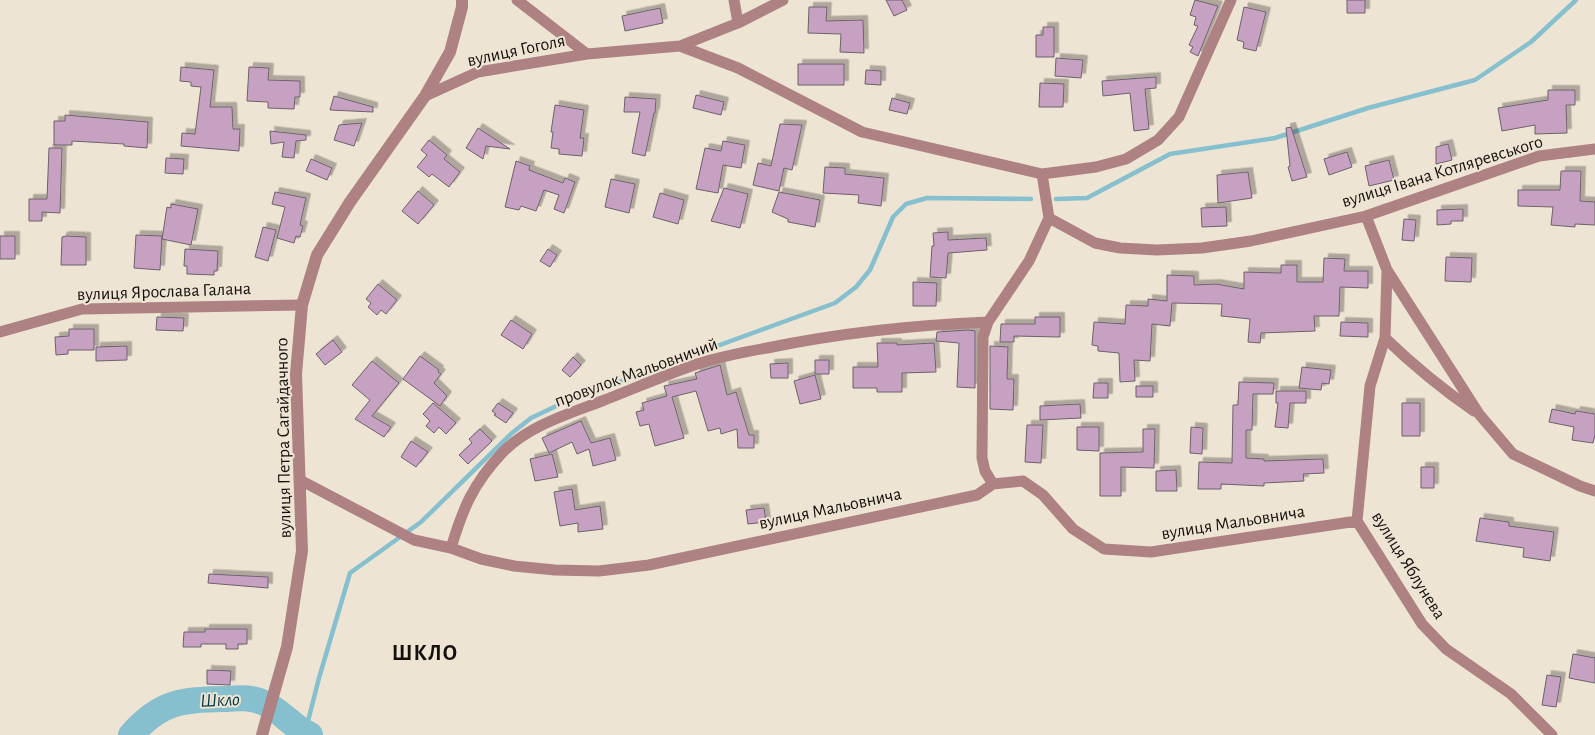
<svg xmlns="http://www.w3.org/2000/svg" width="1595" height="735" font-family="'Alegreya Sans',sans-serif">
<defs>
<filter id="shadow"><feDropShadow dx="4.5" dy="-4.5" stdDeviation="0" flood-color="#0004"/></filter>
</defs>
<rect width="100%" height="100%" fill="#eee4d4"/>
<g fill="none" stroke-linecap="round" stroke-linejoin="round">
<path stroke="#86bfcd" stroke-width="4.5" d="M1056,199L1087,198L1170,154L1275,138L1368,108L1475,80L1531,42L1576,0
M305,733L319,678L350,573L421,522L512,433L531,418L569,400L835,303L856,287L870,270L893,217L906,204L927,198L1031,199"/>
<path stroke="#86bfcd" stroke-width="26" d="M131,735C161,701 182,700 224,699C238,698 250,697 262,702C280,709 292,727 310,735"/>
</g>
<path fill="#c6a1c2" stroke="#6d616c" filter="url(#shadow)" d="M886,0H902L907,10L894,16Z
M1195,0L1218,6L1198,56L1190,52L1193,47L1189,45L1198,26L1194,25L1196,17L1190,15Z
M1347,0H1365V13H1347Z
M809,7H827L826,21L863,20L864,53L840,52L841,34L808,33Z
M1244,7L1266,12L1256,51L1243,48L1244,42L1237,40Z
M660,8L663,23L625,31L622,16Z
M1043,27H1054V57H1036V35H1043Z
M1056,58L1083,60L1081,78L1055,76Z
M798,64H844V85H798Z
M181,67L214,70L210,107H232L233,129H240L239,151L181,146L182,133L195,134L201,87L191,86V82L180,81Z
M249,67L269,68L268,80L300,81V97H295L294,109L268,108V102L247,101Z
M866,70L881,71V85L865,84Z
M1156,77V88L1145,89L1149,129L1134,131L1130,93L1103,96L1102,81Z
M1040,83L1064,84L1063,107H1039Z
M1548,90H1575V105H1566L1567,133L1535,134V125L1502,131L1498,108L1548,100Z
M696,95L724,102L721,115L693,108Z
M334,96L373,107V112L330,110Z
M625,97L656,99L655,113H654L645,156L632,153L640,112H624Z
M892,98L910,103L907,114L889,110Z
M555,105L584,110L580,138H584L582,156L559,154V149L551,148L553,132H551Z
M65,115L148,122L147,148L124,146V144L72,141V145H54V121H65Z
M362,123L354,146L334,140L339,125Z
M780,124L802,125L792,170L784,168L779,191L753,185L758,163L771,166Z
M1291,127L1307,177L1292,181L1288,167L1290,166L1286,128Z
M478,128L510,149L486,146L483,159L466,148Z
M270,131L306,135V140L296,141L294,158L282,157L284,142L271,144Z
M429,140L447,155L444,159L460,172L449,187L432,174L429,177L417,167L427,155L421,150Z
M723,141L745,145L741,168L723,165L718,193L696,189L705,148L721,151Z
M1448,144L1452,160L1436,164V147Z
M49,148H62L60,213L42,212V221H29V199H47Z
M1347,152L1352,167L1329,175L1324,159Z
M166,158L184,159L183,174L165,173Z
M311,159L332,168L327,180L306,171Z
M1389,160L1394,180L1369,186L1365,166Z
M516,161L530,166L529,170L563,183L565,178L575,182L564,213L554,209L559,195L544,190L536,211L521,206L519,210L505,207Z
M825,167L845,168V174L884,178L881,206L858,203L859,195L823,193Z
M1561,171H1581L1580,201L1595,202V225L1575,224V227L1551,225L1553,207L1518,206V190H1560Z
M1248,172L1252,198L1218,203L1217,175Z
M611,179L635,184L629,213L605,207Z
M724,188L748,194L740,228L711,221Z
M418,191L434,205L418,224L402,211Z
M275,192L306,198L300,225L303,226L300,237L296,236L294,243L277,238L285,207L272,204Z
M779,192L820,200L815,227L788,222V219L772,212Z
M660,193L684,200L678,224L653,217Z
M171,204L198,209L191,245L162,239L167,207L171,208Z
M1226,207L1227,226L1202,227L1201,208Z
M1463,209V221H1451V224L1437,225V210Z
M1404,219L1416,220L1414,241L1402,240Z
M263,227L276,230L268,261L255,257Z
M948,232V240L986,238L987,250L948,253L946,278L930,277L932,246H934L933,233Z
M136,235L162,236L160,270L134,268Z
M0,236H15V259H0Z
M66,236L86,237V265H61L62,237Z
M185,249L218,251L217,271H214V275L187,274V266H184Z
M548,249L557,255L550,267L540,261Z
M1446,257L1472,258L1471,282L1445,281Z
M1324,258L1345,259L1344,271H1368V288L1340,287L1339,316H1314L1315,331L1261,333L1260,343L1248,342L1250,319L1221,316L1222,304L1172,303L1170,326L1152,324L1150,361L1134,360L1135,381L1120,382L1119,353L1098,351V346L1092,345L1094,322L1125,324L1126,305L1148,306V299L1167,301V275L1194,276V285L1216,284L1244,289V272L1281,273V265H1297V282H1323Z
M913,282L937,283L936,306H913Z
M378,284L397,300L386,314L381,310L377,315L368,307L371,303L366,299Z
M157,317L184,318L183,331L156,330Z
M1035,317H1060V337L1014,336V342H1000L1001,324H1035Z
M511,320L532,334L523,349L501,335Z
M1341,322L1368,323V337L1340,336Z
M69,329H94V350H68V354L56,355L55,337L69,336Z
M968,330L975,331V388L957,387L959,343L936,341L937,332Z
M333,340L342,352L325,365L316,354Z
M877,343H897V345L934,343L936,372L902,373V392H877V388H853V367H878Z
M127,346V360L96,361V347Z
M990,346L1008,347L1007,379H1014L1013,410L990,409Z
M420,356L439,370L438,372L441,374L434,383L447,396L440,406L403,379Z
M573,357L581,365L570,377L562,370Z
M815,360H829V374H815Z
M372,361L399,383L372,416L391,427L384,437L355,419L370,400L352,385Z
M788,363V378H771L770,364Z
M720,365L727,395L736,392L749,435H754V448H738L737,429L721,434L720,428L708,431L696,391L672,397L684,438L655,446L649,424L640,426L636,412L644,410L642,403L667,396L664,386L697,379L695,373Z
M1302,367L1331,370L1329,384L1322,383L1321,390L1299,388Z
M815,375L821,399L800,404L794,381Z
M1239,382L1274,383L1273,394H1253L1252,430H1246V458L1264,459V461L1323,459L1324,473L1303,474L1304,481L1264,483V486L1221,484V489H1198L1199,462L1232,463L1233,405H1238Z
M1094,383H1108V398H1093Z
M1136,386H1153V397H1136Z
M1276,391H1306V403H1290L1288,428L1275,427L1278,403H1276Z
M433,403L456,423L446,434L439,427L434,433L426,426L430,421L423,414Z
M498,403L513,413L506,423L494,415L496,414L492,411Z
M1402,403H1420V436H1402Z
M1080,404L1081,418L1040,420V406Z
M1552,409L1575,414L1576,411L1595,414V435L1593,443L1572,440L1574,427L1549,422Z
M581,421L591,443L610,438L616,460L593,466L589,449L577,454L572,442L549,453L542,438Z
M1027,425H1043L1041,463L1025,462Z
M1077,427H1099V451L1077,450Z
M1191,427L1203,428L1202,454L1190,453Z
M480,429L492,441L468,464L459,455L472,443L469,439Z
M1143,429H1155L1154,468L1121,467V496H1100V453L1143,452Z
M411,441L428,452L416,467L401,457Z
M552,454L558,477L535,481L530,459Z
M1421,467H1434V488H1421Z
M1176,470L1177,491H1156V471Z
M572,489L575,510L600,506L603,529L578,532V523L560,526L554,492Z
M764,508L766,522L748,524L746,510Z
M1480,518L1509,522V526L1554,532L1550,561L1523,557L1524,548L1476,541Z
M209,574L268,577V588L208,583Z
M205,629H247V644H238V649H226V644H201V647H183L184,632H205Z
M1573,654L1595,658V683L1569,678Z
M207,670L231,671L230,685L207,684Z
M1547,675L1561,677L1556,707L1542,705Z"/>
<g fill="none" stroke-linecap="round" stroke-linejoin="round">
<path stroke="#ae8182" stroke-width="11" d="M517,0L587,54
M734,0L738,23
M680,46L738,68L862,132L1042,174L1049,218L1095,243L1120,248L1157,250L1202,248L1251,241L1366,216L1539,156L1595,149
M425,96L478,72L587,54L680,46L738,23L783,0
M1042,174L1096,167L1126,159L1158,140L1179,117L1231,0
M1366,216L1387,270L1479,414L1513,454L1580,486L1595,491
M1387,270L1385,338L1370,386L1357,521L1422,624L1446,649L1511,694L1552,735
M0,332L82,309L302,305
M1385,338C1413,365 1442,389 1474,411
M300,480L414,540L451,548L481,559L514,566L555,570L599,571L649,565L977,495L993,484L1023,481L1043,495L1073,529L1104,549L1151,552L1357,521
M993,484L985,471L982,458L983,337L988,322L1029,261L1049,218
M451,548C463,508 473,484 502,453C528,426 568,414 602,401C633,389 665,375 697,364C719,357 744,352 767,348C840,333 913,325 988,322"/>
<path stroke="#ae8182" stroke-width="12" d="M262,735L287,647L302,551L296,374L302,305L317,255L350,202L425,96L450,52L462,7V0"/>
</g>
<g text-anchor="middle" stroke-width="4" stroke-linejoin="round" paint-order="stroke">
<g font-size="18" fill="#14110c" stroke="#eee4d4">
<text transform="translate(516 50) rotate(-12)" y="6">вулиця Гоголя</text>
<text transform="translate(1442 171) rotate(-17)" y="6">вулиця Івана Котляревського</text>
<text transform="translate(164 291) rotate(-2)" y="6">вулиця Ярослава Галана</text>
<text transform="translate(636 372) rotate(-20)" y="6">провулок Мальовничий</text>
<text transform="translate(283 438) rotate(-91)" y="6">вулиця Петра Сагайдачного</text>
<text transform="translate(830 508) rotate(-12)" y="6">вулиця Мальовнича</text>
<text transform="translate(1233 522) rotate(-9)" y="6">вулиця Мальовнича</text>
<text transform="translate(1409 565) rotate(58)" y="6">вулиця Яблунева</text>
</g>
<g font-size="19" font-style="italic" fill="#003640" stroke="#eee4d4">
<text transform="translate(220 699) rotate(-2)" y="7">Шкло</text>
</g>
<g font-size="22" font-weight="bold" letter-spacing="1" fill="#14110c" stroke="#eee4d4">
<text x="425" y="660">ШКЛО</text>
</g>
</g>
</svg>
